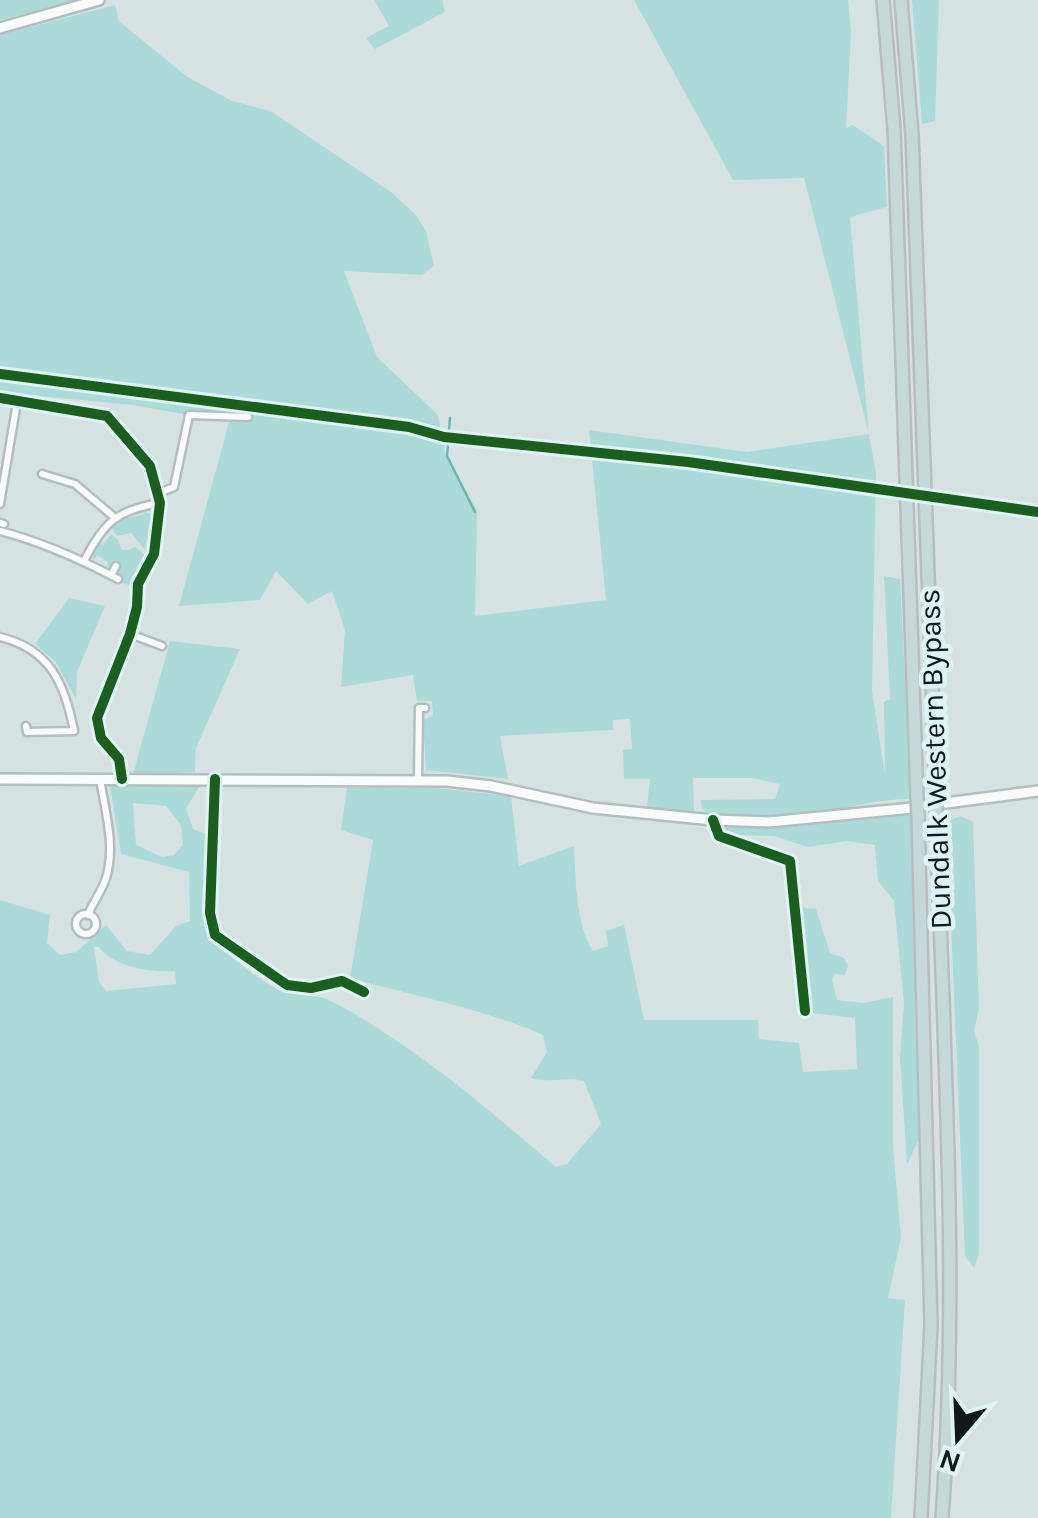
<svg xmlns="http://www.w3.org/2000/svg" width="1038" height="1518" font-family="Karla,sans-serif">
<rect width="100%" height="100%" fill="#d6e2e2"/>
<path fill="#acdad9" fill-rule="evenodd" d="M0,0H77L0,20Z
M374,0H442L445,12L375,49L366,38L389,26Z
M634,0H848L851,33L846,128L853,125L884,146L887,207L850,217L869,435L876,473L872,691L885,774L884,702L890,699L884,576L900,579L911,799C879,799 858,806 826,811C787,817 749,817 710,814L702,808L701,800L775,799L780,784L752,778H693L694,811L647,807L650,779H624L623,750L632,749L630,719L613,720V730L500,736L508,779L426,770L423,720L433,716L432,701H417L413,675L341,687L345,630L332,591L308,604L276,571L260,600L179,606L229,422L132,405L0,392V35L115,5L119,21L186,76L230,100L272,112L391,192L415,214L426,231L434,266L422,275L344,271L377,357L438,415L445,454L477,511L475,616L606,600L589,430L747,452L869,434L804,178L733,180Z
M912,0H939L935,121L922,124Z
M144,511L151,514L145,550L131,533L117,536L111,527L126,514L129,518L144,514Z
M111,534L118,540L122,550H129L135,547L144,554L129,585L118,582L119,566L113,563L106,569L108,562L97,555L94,560L91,557L98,543L103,545Z
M69,598L105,606L77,672L76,699L55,661L35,644Z
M170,641L240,649L196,748L195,772L133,774Z
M201,784L186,808L193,829L209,835L208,940C225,951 267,987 284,992C302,996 317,993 335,1003C415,1046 487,1108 556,1167L567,1164L601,1124L584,1081C564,1076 550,1084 531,1078L547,1052L543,1035C484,1009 414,996 350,978L373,840L341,830L347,788H436L511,796L519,866L574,846C576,880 575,922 593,951L608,946L606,931L624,925L644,1020H758L759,1039L799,1043L803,1072L857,1069L855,1018L810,1013L800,901L805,908L816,909L830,953L844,958L848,966L845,975L835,974L832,979L837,1000L864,1003L893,997V1148L901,1237L888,1298L905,1300L891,1518H0V900L50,915L47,943L60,955L76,952L106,925L127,951L150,955L176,926L190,921L189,872L121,854L110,785ZM133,803L166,806L181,825L183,845L174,855L162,857L136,845ZM94,947H99C113,967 152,973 175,971L176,984L106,991L99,982Z
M912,815L920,1136L907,1165L900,1057L904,1004L894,901L878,881L875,845L847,841L808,847L774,836L729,835L721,826H793Z
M961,816L973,822L979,1009L974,1031L979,1047V1254L974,1268L965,1256L950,901L955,888L949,820Z"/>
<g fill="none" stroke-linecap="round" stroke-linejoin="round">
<path stroke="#6cb7b7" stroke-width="2.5" d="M450,418L447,456L475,512"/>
<g stroke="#b5bebe" stroke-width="11">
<path id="street" d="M0,398L107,416L150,466L160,503L154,554L138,584L137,607L130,634L97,718L101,738L119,759L122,779
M42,474L75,484L114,517
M159,493L174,487L189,415L248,417
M0,504L17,402
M0,523L4,524
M0,531C42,542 80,559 118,579
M84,561C104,522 117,510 160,503
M111,575L116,566
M130,634L162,646
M0,637C50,649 65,684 74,731L27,732L26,726
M215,779L210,913L215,935L287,985L311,988L342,981L364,992
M418,780L419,708H425
M713,820L719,836L790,861L805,1011
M76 924a10 10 0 1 1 20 0a10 10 0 1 1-20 0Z
M88,915C93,902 102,891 106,878C116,846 105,811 100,779"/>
</g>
<g stroke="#b5bebe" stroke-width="14">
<path id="secondary" d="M0,28L99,0
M0,779L447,781L491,786L593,808L713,820L769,822L912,808
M946,803L1038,791"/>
</g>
<g stroke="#b8bebe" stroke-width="16">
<path id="highway" d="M883,0L894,129L917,797
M901,0L912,134L936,794
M936,815C944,1050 959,1284 942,1518
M918,817L931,1326L921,1518"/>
</g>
<use href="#street" stroke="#f9fbfb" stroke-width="6"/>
<use href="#secondary" stroke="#f9fbfb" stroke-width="9"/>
<use href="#highway" stroke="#c6d9d9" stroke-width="11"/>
<g stroke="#b8bebe" stroke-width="16" stroke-linecap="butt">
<path id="highway-bridge" d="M936,794V815
M917,797L918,817"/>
</g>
<use href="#highway-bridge" stroke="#c6d9d9" stroke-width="11"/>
<g stroke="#def4f4" stroke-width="16">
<path id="cycleway" d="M0,374L409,427L444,437L688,462L1038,512
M0,398L107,416L150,466L160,503L154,554L138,584L137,607L130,634L97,718L101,738L119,759L122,779
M215,779L210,913L215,935L287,985L311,988L342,981L364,992
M713,820L719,836L790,861L805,1011"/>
</g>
<use href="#cycleway" stroke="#1b5e20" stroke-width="10"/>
</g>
<g text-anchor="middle" stroke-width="9" stroke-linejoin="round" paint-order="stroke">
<g font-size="30" fill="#101818" stroke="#def4f4">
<text transform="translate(935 759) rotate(-92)" y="10">Dundalk Western Bypass</text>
</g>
</g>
<g transform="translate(958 1438) rotate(199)" stroke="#def4f4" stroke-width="8" paint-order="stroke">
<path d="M0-8L18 38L0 25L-18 38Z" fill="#101818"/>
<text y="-15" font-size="28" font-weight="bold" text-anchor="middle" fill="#101818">N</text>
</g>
</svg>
